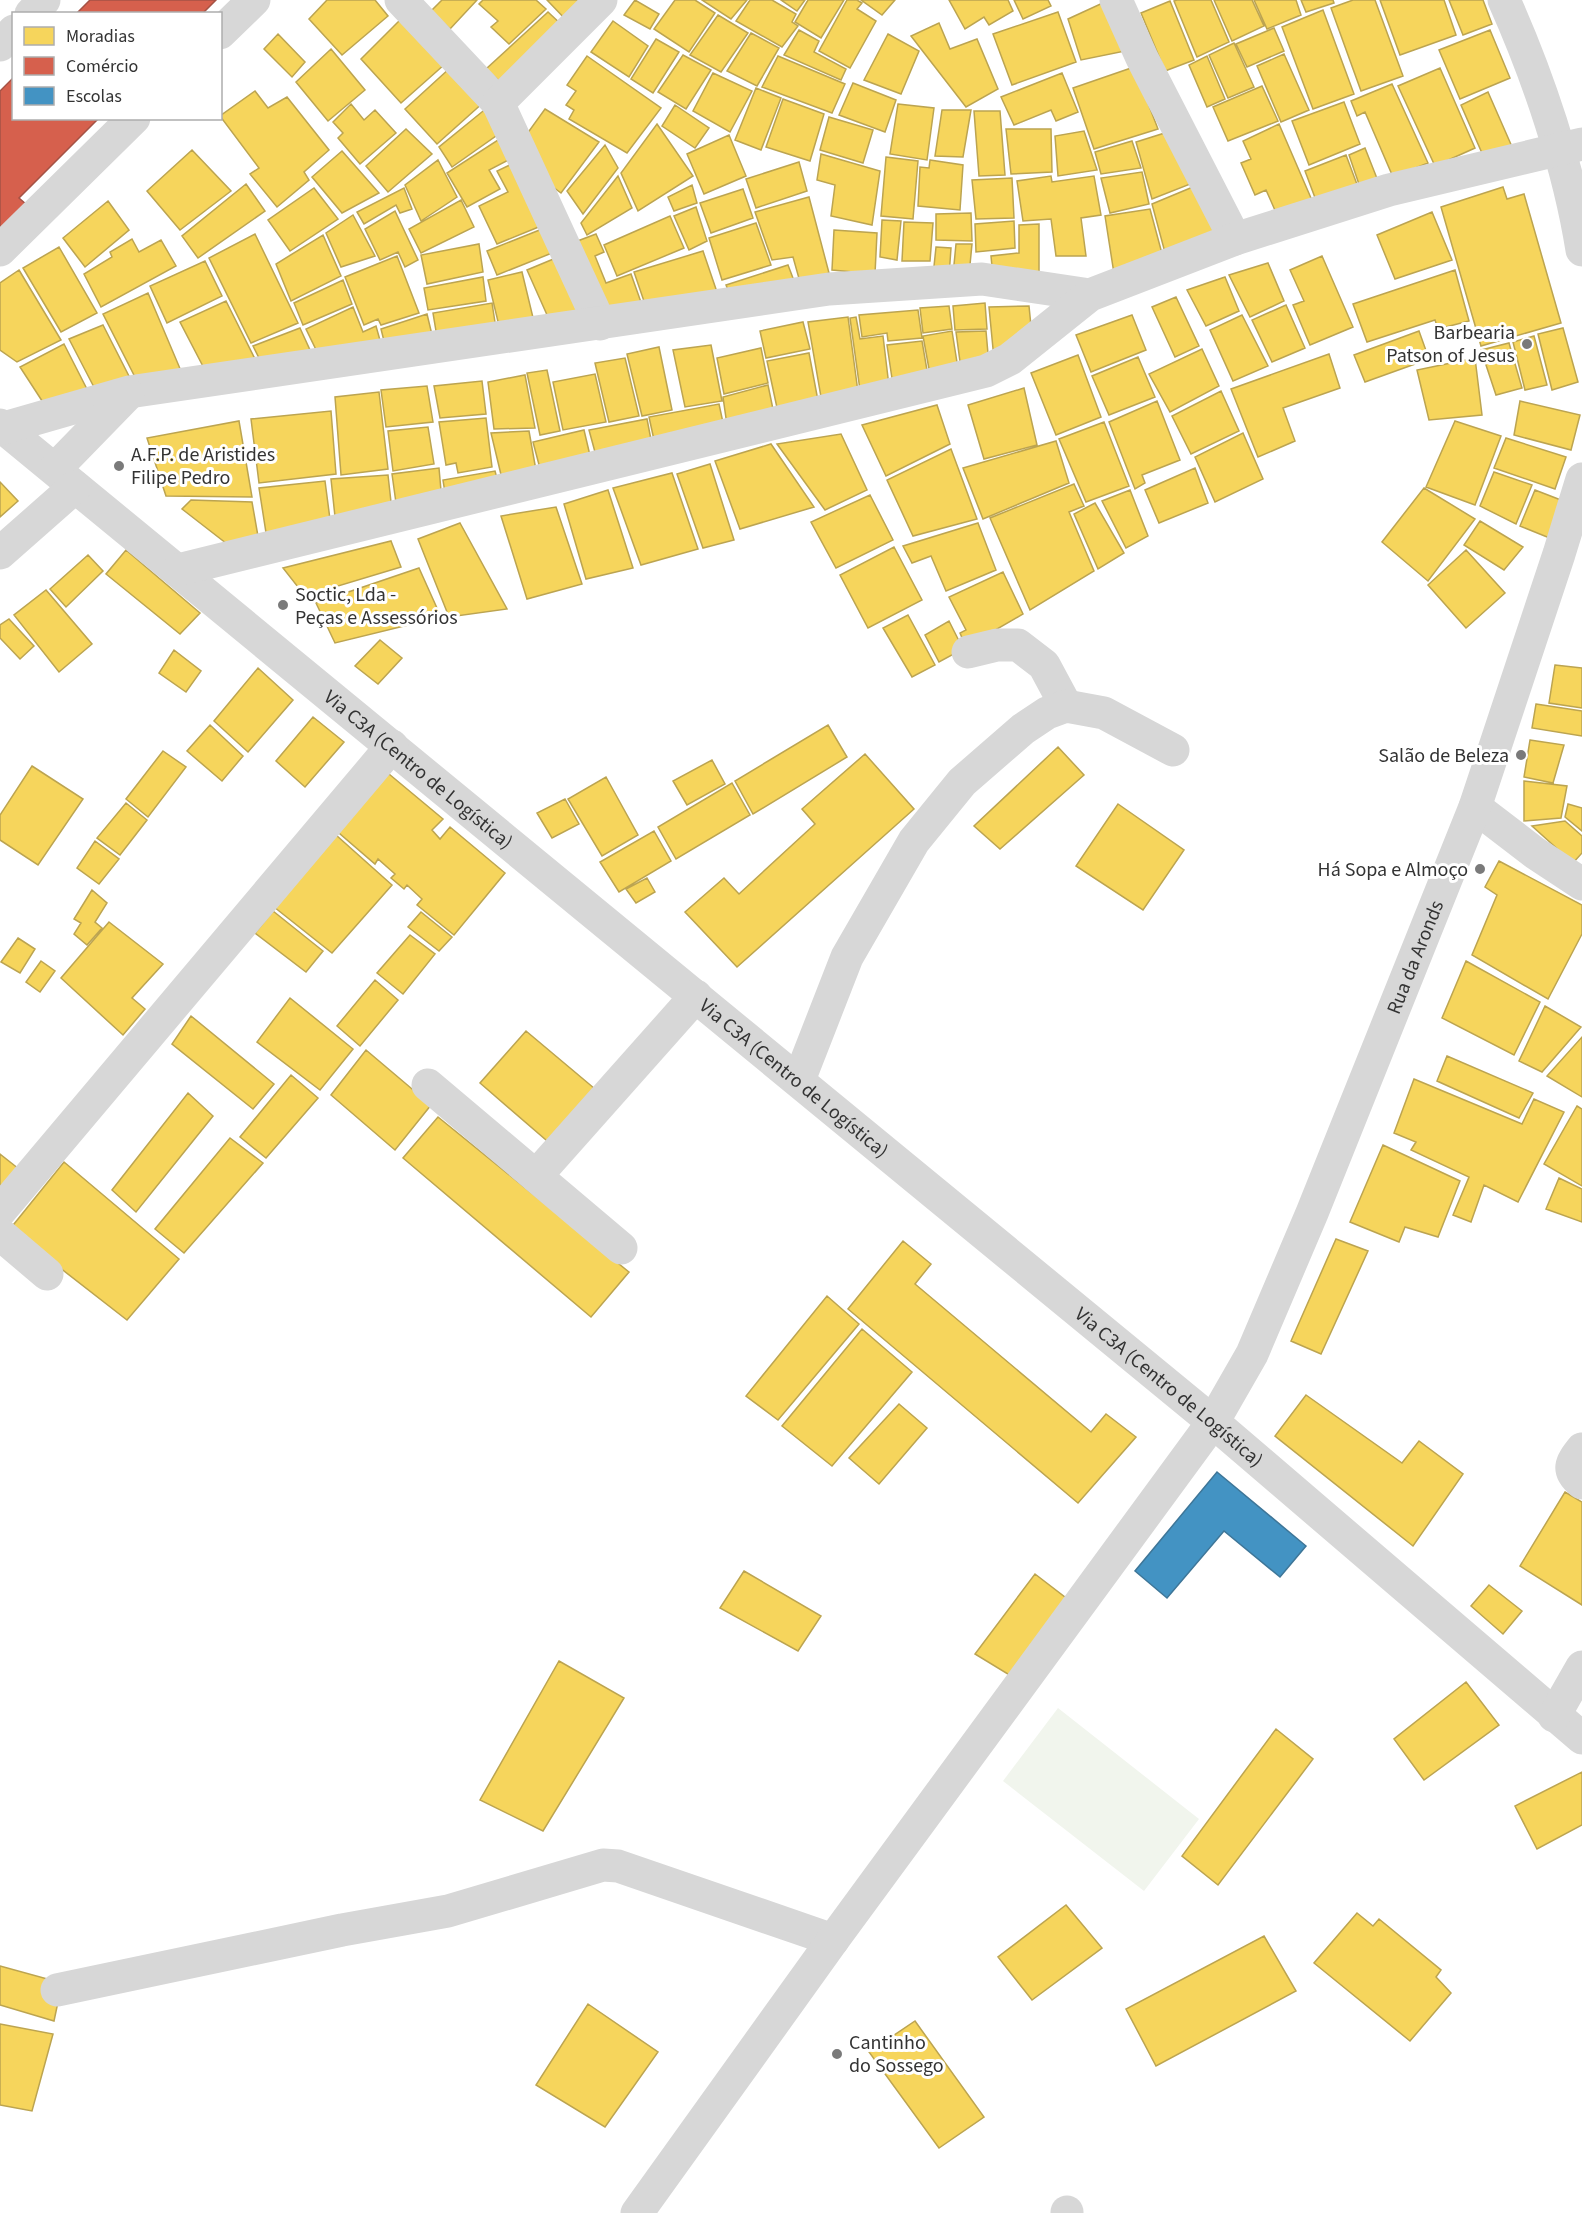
<svg xmlns="http://www.w3.org/2000/svg" width="1582" height="2213" font-family="'Source Sans 3',sans-serif">
<rect width="100%" height="100%" fill="#fff"/>
<path fill="#f1f5ed" d="M1058,1708L1199,1819L1144,1891L1003,1781Z"/>
<path fill="#f6d55c" stroke="#bca450" stroke-width="1.5" d="M327,0H375L388,16L342,55L309,19Z
M442,0H477L450,29L431,11Z
M483,0H536L546,9L509,44L491,27L498,21L479,4Z
M547,0H591L568,22Z
M635,0L659,14L650,29L624,15Z
M675,0H695L715,13L689,52L654,29Z
M702,0H747L731,19Z
M750,0H772L796,14L792,22L798,26L782,47L736,21Z
M781,0H805L797,11Z
M808,0H844L821,38L795,22Z
M847,0H857L862,3L857,9L876,21L850,68L819,51Z
M861,0H895L882,15Z
M949,0H1008L1013,11L989,25L984,17L965,29Z
M1014,0H1048L1051,6L1023,19Z
M1177,0H1211L1229,42L1197,57L1174,1Z
M1214,0H1252L1264,26L1232,41Z
M1254,0H1296L1301,15L1267,29Z
M1301,0H1333L1334,3L1306,12Z
M1353,0H1375L1403,76L1361,91L1331,8Z
M1380,0H1444L1456,35L1400,55Z
M1449,0H1483L1492,24L1463,35Z
M1107,1L1130,50L1081,60L1068,19Z
M1170,1L1194,60L1165,71L1141,13Z
M1323,10L1354,94L1313,109L1282,27Z
M548,12L564,27L506,87L486,69Z
M1058,12L1076,62L1012,85L993,34Z
M718,15L748,33L721,72L690,55Z
M401,19L445,64L401,103L361,59Z
M613,21L648,46L629,77L591,52Z
M939,23L950,49L977,39L998,89L966,107L911,36Z
M1274,28L1284,51L1247,67L1236,44Z
M799,30L819,41L814,52L846,69L841,80L784,55Z
M1490,30L1510,78L1460,99L1439,50Z
M751,33L779,48L757,86L727,71Z
M278,34L305,62L292,77L264,49Z
M888,34L919,51L901,94L864,80Z
M656,39L679,52L653,93L631,79Z
M1234,43L1254,87L1228,98L1209,55Z
M331,49L365,90L328,121L296,82Z
M1284,54L1309,110L1281,122L1257,66Z
M683,55L711,70L686,109L658,92Z
M587,56L661,108L627,153L569,119L574,110L566,105L576,91L567,85Z
M778,56L845,84L832,113L762,87Z
M1207,56L1225,99L1207,107L1189,65Z
M1134,67L1158,129L1094,149L1073,88Z
M450,68L485,101L437,144L405,109Z
M1440,68L1475,148L1435,166L1398,86Z
M713,73L752,91L730,132L693,111Z
M1062,73L1078,112L1056,121L1051,110L1014,125L1001,97Z
M853,83L896,100L885,132L839,115Z
M1392,84L1428,163L1393,177L1365,112L1357,116L1351,101Z
M1262,86L1278,121L1228,141L1213,107Z
M756,88L781,98L761,150L735,140Z
M255,91L268,108L287,97L329,150L304,172L309,180L277,207L250,174L259,168L220,116Z
M1488,92L1513,149L1485,160L1461,105Z
M783,99L824,114L810,161L766,147Z
M1344,102L1360,144L1309,165L1292,121Z
M351,104L364,120L375,110L396,133L360,164L338,138L343,133L333,122Z
M898,104L934,108L927,160L890,154Z
M675,105L709,128L695,148L662,126Z
M488,107L503,131L452,167L439,147Z
M545,109L599,142L561,193L549,184L524,138Z
M942,110H971L963,157L935,156Z
M974,111H1000L1005,175L979,176Z
M829,117L873,130L863,163L820,150Z
M657,124L693,176L638,211L621,173Z
M1279,124L1314,205L1278,217L1266,190L1255,195L1241,163L1251,159L1243,141Z
M406,129L432,154L388,192L366,166Z
M1006,129H1051L1052,172L1011,174Z
M1084,131L1097,170L1058,176L1055,136Z
M1168,132L1198,181L1152,199L1136,142Z
M729,135L746,176L704,194L687,154Z
M501,138L512,158L489,170L500,189L467,207L447,173Z
M1132,141L1141,168L1101,174L1095,152Z
M605,145L618,168L583,214L567,191Z
M1365,148L1380,186L1362,193L1349,155Z
M192,150L231,191L180,230L147,191Z
M342,151L379,193L342,213L312,177Z
M821,154L880,171L872,225L831,216L835,185L817,180Z
M1346,155L1358,187L1317,203L1305,171Z
M886,157L918,161L913,219L881,216Z
M438,160L457,197L421,221L405,185Z
M930,160L963,165L960,210L918,206L920,167L929,168Z
M799,162L807,191L756,208L746,179Z
M512,164L541,226L497,244L479,206L508,192L497,171Z
M1142,172L1149,204L1110,213L1101,178Z
M618,176L632,208L587,235L581,223Z
M1051,176L1052,182L1094,176L1101,215L1081,218L1086,256H1056L1051,219L1023,221L1017,181Z
M1012,178L1014,218L976,219L972,180Z
M246,184L265,211L198,258L182,236Z
M1200,184L1227,237L1167,260L1152,204Z
M692,185L697,203L674,211L668,197Z
M1503,187L1507,199L1524,194L1561,323L1481,346L1441,207Z
M314,188L338,219L290,251L268,220Z
M404,188L412,209L400,213L396,205L364,224L357,212Z
M743,189L753,218L711,233L700,203Z
M809,197L829,273L800,282L793,257L772,260L755,212Z
M461,200L474,227L421,253L409,229Z
M108,201L129,230L85,267L63,238Z
M696,207L707,241L689,250L674,216Z
M1150,209L1164,261L1115,280L1105,216Z
M395,211L418,260L405,267L398,252L380,260L365,229Z
M1432,212L1452,260L1395,279L1377,235Z
M971,213L972,241L936,240V214Z
M353,215L375,256L341,267L326,233Z
M670,216L684,248L617,276L604,245Z
M882,220L901,221L897,260L880,257Z
M1014,221L1015,248L976,252L975,224Z
M904,222L933,223L930,261H902Z
M756,223L771,265L722,280L709,238Z
M1039,224V276L993,277L991,256L1019,253V225Z
M542,229L552,253L497,275L487,251Z
M834,230L877,233L875,274L832,270Z
M255,234L298,323L251,343L209,258Z
M596,234L604,252L595,256L606,283L631,274L642,305L602,321L567,245Z
M323,235L341,276L291,301L276,264Z
M132,239L139,252L161,240L176,266L101,307L84,274L112,257L110,252Z
M479,244L483,272L427,284L421,255Z
M956,244H972L969,275H953Z
M59,247L97,313L61,332L23,268Z
M936,247L951,248L949,276H933Z
M703,251L719,298L648,313L634,272Z
M563,255L587,312L552,326L527,270Z
M397,256L419,313L381,325L378,319L364,325L345,277Z
M1322,256L1353,327L1310,345L1293,305L1304,301L1290,270Z
M205,261L222,296L167,323L150,286Z
M1268,263L1284,301L1250,317L1229,275Z
M788,265L796,286L732,300L726,285Z
M19,270L61,340L17,362L0,350V283Z
M1455,270L1469,321L1438,329L1435,320L1367,342L1353,304Z
M522,272L536,330L501,334L488,280Z
M483,277L486,301L428,310L424,288Z
M1225,277L1239,311L1206,326L1187,290Z
M343,280L352,304L303,325L294,303Z
M148,293L184,378L138,383L103,314Z
M1176,297L1199,346L1175,357L1152,307Z
M226,301L259,367L207,374L180,322Z
M492,303L497,335L438,343L433,313Z
M985,303L987,329L955,330L953,306Z
M1286,305L1305,348L1272,362L1252,320Z
M949,306L952,329L923,333L920,308Z
M1029,306L1032,336L994,359L989,307Z
M353,307L363,332L376,326L383,351L321,360L306,329Z
M918,310L922,338L888,341L887,333L862,337L859,315Z
M427,314L434,343L386,349L381,329Z
M1132,315L1146,350L1091,372L1076,335Z
M1242,315L1268,366L1233,381L1210,330Z
M848,317L858,392L821,397L808,322Z
M856,317L860,339L883,336L889,386L860,390L850,318Z
M803,322L810,349L766,358L760,331Z
M103,325L133,384L97,393L69,339Z
M300,328L315,361L264,368L253,346Z
M1563,328L1578,382L1552,390L1538,334Z
M952,331L959,375L931,380L923,336Z
M986,331L989,365L961,369L956,332Z
M1419,331L1429,359L1365,382L1354,355Z
M1534,336L1547,385L1525,390L1513,342Z
M922,341L929,382L893,385L887,345Z
M1509,343L1522,388L1496,395L1481,350Z
M64,344L91,397L48,410L20,367Z
M711,345L722,401L685,407L673,350Z
M659,347L672,410L642,416L627,354Z
M761,348L768,383L724,394L717,358Z
M1202,349L1219,386L1170,412L1149,374Z
M809,353L819,406L779,417L767,361Z
M1329,354L1340,388L1283,408L1295,441L1258,457L1231,389Z
M1078,355L1101,417L1056,435L1031,373Z
M1138,357L1155,397L1109,415L1092,376Z
M625,358L639,416L609,422L595,363Z
M1475,358L1482,415L1429,420L1417,370Z
M547,370L560,431L540,435L527,373Z
M595,374L606,422L563,430L553,382Z
M525,375L535,428L494,429L488,382Z
M482,381L486,414L440,418L434,386Z
M768,385L775,419L728,432L723,397Z
M427,386L433,422L386,427L381,390Z
M1024,388L1037,445L984,459L968,405Z
M1221,391L1239,431L1191,454L1172,416Z
M379,392L388,469L341,475L335,397Z
M1157,401L1180,460L1142,475L1145,483L1135,489L1109,422Z
M1520,401L1580,415L1571,450L1514,435Z
M719,404L725,432L656,449L649,417Z
M937,405L950,444L886,476L862,425Z
M331,411L336,474L259,483L251,419Z
M486,418L492,467L458,473L456,463L446,465L439,422Z
M647,419L653,450L598,463L589,430Z
M239,421L252,497L166,496L147,438Z
M1455,421L1501,436L1475,505L1426,487Z
M1104,422L1129,486L1086,502L1059,439Z
M428,427L434,464L393,471L388,431Z
M584,430L592,464L542,476L533,442Z
M529,431L537,476L503,483L491,433Z
M1243,433L1263,479L1215,502L1195,457Z
M841,434L867,490L825,510L777,444Z
M1506,438L1566,457L1555,489L1494,468Z
M1056,441L1069,483L983,519L963,468Z
M771,444L814,507L740,529L715,461Z
M951,449L977,519L913,536L887,480Z
M710,464L734,540L703,548L677,474Z
M439,468L442,502L397,510L392,474Z
M1195,468L1208,503L1159,523L1145,490Z
M495,471L499,486L446,499L443,480Z
M1494,472L1532,485L1516,524L1480,506Z
M672,473L698,549L641,565L613,488Z
M388,475L392,511L336,526L331,479Z
M325,481L331,527L267,539L259,488Z
M0,482L18,501L0,517Z
M1074,484L1084,506L1069,512L1094,571L1030,610L990,518Z
M1424,488L1475,519L1428,581L1382,542Z
M608,490L633,568L586,579L564,504Z
M1130,490L1148,536L1126,548L1102,501Z
M1535,490L1566,502L1552,539L1520,526Z
M870,495L893,540L836,568L811,522Z
M191,500L252,502L259,542L231,547L182,509Z
M1095,503L1124,553L1098,569L1074,514Z
M556,507L582,584L527,599L501,516Z
M1480,521L1523,547L1504,570L1464,545Z
M460,523L507,609L449,617L418,539Z
M978,523L996,570L946,591L931,556L912,563L903,546Z
M391,541L401,567L305,596L283,568Z
M894,547L922,600L868,628L840,575Z
M126,550L200,613L180,634L106,574Z
M1466,550L1505,593L1466,628L1428,585Z
M88,555L103,571L66,607L50,589Z
M419,568L441,617L335,643L316,603Z
M1003,572L1023,614L966,647L960,633L966,630L949,597Z
M46,590L92,644L59,672L14,615Z
M908,615L935,665L912,677L883,628Z
M9,619L34,646L20,659L0,638V625Z
M949,621L963,649L939,662L925,635Z
M380,640L402,658L378,684L355,666Z
M174,650L201,671L186,692L159,673Z
M1555,665L1582,668V708L1549,703Z
M258,668L293,700L248,752L214,721Z
M1536,704L1582,711V736L1532,728Z
M313,717L344,742L305,787L276,761Z
M210,725L243,756L222,781L187,751Z
M828,725L847,757L753,814L735,781Z
M1530,740L1564,745L1553,783L1524,777Z
M1058,747L1084,775L1000,849L974,826Z
M163,751L186,767L148,817L126,799Z
M865,754L914,809L737,967L685,912L724,878L739,894L815,824L802,809Z
M712,760L725,784L687,805L673,781Z
M32,766L83,799L38,865L0,840V815Z
M389,774L443,819L432,830L440,839L450,827L505,873L454,935L417,905L422,899L407,885L404,889L391,878L395,874L378,859L375,864L332,827Z
M606,777L638,835L602,856L568,799Z
M1524,781L1567,786L1561,818L1524,821Z
M732,783L750,815L676,859L658,827Z
M565,799L579,824L552,838L537,813Z
M126,803L147,820L120,855L97,838Z
M1118,804L1184,850L1143,910L1076,866Z
M1568,804L1582,808V831L1565,817Z
M1565,821L1582,836V853L1573,863L1532,826Z
M654,831L671,861L619,892L600,862Z
M336,835L392,885L332,953L274,907Z
M95,841L119,859L99,884L77,868Z
M1499,861L1582,905V934L1548,999L1472,955L1497,895L1485,887Z
M647,878L655,892L636,903L626,889Z
M92,890L107,903L95,922L102,928L87,945L74,934L81,923L74,919Z
M273,911L323,951L306,972L255,933Z
M421,912L452,937L439,951L408,927Z
M109,922L163,964L132,998L145,1009L123,1035L61,978Z
M410,935L435,954L403,994L377,973Z
M18,938L35,949L20,973L1,962Z
M41,961L55,971L40,992L26,982Z
M1466,961L1540,1002L1514,1055L1442,1018Z
M375,980L398,1000L360,1046L337,1026Z
M290,998L353,1049L320,1090L257,1042Z
M1545,1006L1581,1027L1542,1072L1519,1061Z
M191,1016L274,1084L253,1109L172,1044Z
M526,1031L601,1094L553,1146L480,1083Z
M1582,1037V1097L1547,1076Z
M366,1050L431,1105L395,1150L331,1095Z
M1447,1056L1533,1093L1519,1118L1437,1081Z
M291,1075L318,1098L266,1158L240,1137Z
M1414,1079L1522,1124L1534,1099L1564,1112L1518,1202L1484,1185L1471,1222L1453,1215L1469,1177L1411,1150L1416,1142L1394,1133Z
M188,1093L213,1116L136,1212L112,1190Z
M1577,1106L1582,1109V1186L1544,1164Z
M438,1117L629,1272L591,1317L403,1158Z
M230,1138L263,1163L184,1253L155,1229Z
M1383,1145L1460,1181L1438,1237L1405,1227L1399,1242L1350,1222Z
M0,1154L19,1169L0,1193Z
M64,1162L179,1259L127,1320L10,1229Z
M1559,1178L1582,1189V1222L1546,1209Z
M1336,1239L1368,1251L1321,1354L1291,1341Z
M903,1241L931,1264L915,1284L1091,1432L1106,1414L1136,1437L1078,1503L848,1309Z
M827,1296L859,1324L778,1420L746,1396Z
M862,1329L912,1372L832,1466L782,1426Z
M1306,1395L1402,1463L1419,1441L1463,1474L1413,1546L1275,1436Z
M899,1404L927,1428L879,1484L849,1458Z
M1565,1492L1582,1502V1605L1520,1566Z
M744,1571L821,1616L798,1651L720,1608Z
M1035,1574L1070,1601L1016,1679L975,1654Z
M1489,1585L1522,1611L1503,1634L1471,1606Z
M559,1661L624,1698L543,1831L480,1800Z
M1466,1682L1499,1725L1424,1780L1394,1739Z
M1276,1729L1313,1759L1218,1885L1182,1856Z
M1582,1772V1825L1537,1849L1515,1806Z
M1066,1905L1102,1948L1032,2000L998,1957Z
M1357,1913L1373,1926L1379,1919L1441,1970L1436,1977L1451,1993L1410,2041L1314,1963Z
M1264,1936L1296,1991L1156,2066L1126,2009Z
M0,1966L62,1983L54,2021L0,2005Z
M588,2004L658,2052L605,2127L536,2085Z
M915,2021L984,2117L939,2148L869,2052Z
M0,2024L53,2034L32,2111L0,2105Z"/>
<path fill="#d6604d" stroke="#a55245" stroke-width="1.5" d="M90,0H216L202,14H76Z
M14,77V118H99L19,198L27,205L0,232V91Z"/>
<path fill="#4393c3" stroke="#3e7698" stroke-width="1.5" d="M1217,1472L1306,1546L1280,1577L1224,1531L1167,1598L1135,1571Z"/>
<g fill="none" stroke-linecap="round" stroke-linejoin="round">
<g stroke="#d7d7d7" stroke-width="33">
<path d="M401,0L498,103"/>
<path d="M1116,0L1142,58L1235,239"/>
<path d="M1504,0C1538,76 1569,167 1582,250"/>
<path d="M31,14L44,0"/>
<path d="M220,33L254,0"/>
<path d="M0,45L14,31"/>
<path d="M0,250L134,118"/>
<path d="M600,324L498,103L601,0"/>
<path id="s1" d="M0,425L1213,1422L1582,1738"/>
<path d="M4,428L129,392L829,289L982,279L1090,295"/>
<path d="M55,469L128,394"/>
<path d="M0,553L75,487"/>
<path d="M178,570L986,371L1010,359L1090,295L1235,239L1389,190L1582,144"/>
<path d="M968,652L997,645H1018L1044,665L1066,706"/>
<path d="M1475,807L1535,853L1582,884"/>
<path d="M799,1080L847,957L914,841L962,782L1023,729L1047,713L1066,706L1104,713L1173,750"/>
<path d="M428,1085L621,1248"/>
<path d="M536,1176L696,996"/>
<path d="M0,1211L392,746"/>
<path d="M0,1234L47,1274"/>
<path d="M1582,1449C1571,1463 1566,1470 1582,1483"/>
<path d="M1554,1716L1582,1667"/>
<path d="M57,1990L342,1930L448,1911L603,1865L618,1866L833,1940"/>
<path d="M1067,2212V2213"/>
<path id="s2" d="M637,2213L833,1940L1213,1422L1252,1354L1312,1213L1475,807L1559,554L1582,479"/>
</g>
</g>
<g fill="#7a7a7a" stroke="#fff" stroke-width="2">
<circle cx="1527" cy="344" r="6"/>
<circle cx="119" cy="466" r="6"/>
<circle cx="283" cy="605" r="6"/>
<circle cx="1521" cy="755" r="6"/>
<circle cx="1480" cy="869" r="6"/>
<circle cx="837" cy="2054" r="6"/>
</g>
<g text-anchor="middle" stroke-width="6" stroke-linejoin="round" paint-order="stroke">
<g font-size="20" fill="#333" stroke="#fff" text-anchor="end">
<text x="1515" y="339">Barbearia<tspan x="1515" dy="23">Patson of Jesus</tspan></text>
<text x="131" y="461" text-anchor="start">A.F.P. de Aristides<tspan x="131" dy="23">Filipe Pedro</tspan></text>
<text x="295" y="601" text-anchor="start">Soctic, Lda -<tspan x="295" dy="23">Peças e Assessórios</tspan></text>
<text x="1509" y="762">Salão de Beleza</text>
<text x="1468" y="876">Há Sopa e Almoço</text>
<text x="849" y="2049" text-anchor="start">Cantinho<tspan x="849" dy="23">do Sossego</tspan></text>
</g>
<g font-size="20" fill="#333" stroke="#fff">
<text dy="7" stroke="none"><textPath href="#s1" startOffset="542">Via C3A (Centro de Logística)</textPath></text>
<text dy="7" stroke="none"><textPath href="#s2" startOffset="1486">Rua da Aronds</textPath></text>
<text dy="7" stroke="none"><textPath href="#s1" startOffset="1028">Via C3A (Centro de Logística)</textPath></text>
<text dy="7" stroke="none"><textPath href="#s1" startOffset="1514">Via C3A (Centro de Logística)</textPath></text>
</g>
</g>
<rect x="12" y="12" width="210" height="108" fill="#ffffff" stroke="#adadad" stroke-width="1.5"/>
<rect x="24" y="27" width="30" height="18" fill="#f6d55c" stroke="#adadad" stroke-width="1.5"/>
<text x="66" y="42" font-size="18" fill="#333333">Moradias</text>
<rect x="24" y="57" width="30" height="18" fill="#d6604d" stroke="#adadad" stroke-width="1.5"/>
<text x="66" y="72" font-size="18" fill="#333333">Comércio</text>
<rect x="24" y="87" width="30" height="18" fill="#4393c3" stroke="#adadad" stroke-width="1.5"/>
<text x="66" y="102" font-size="18" fill="#333333">Escolas</text>
</svg>
